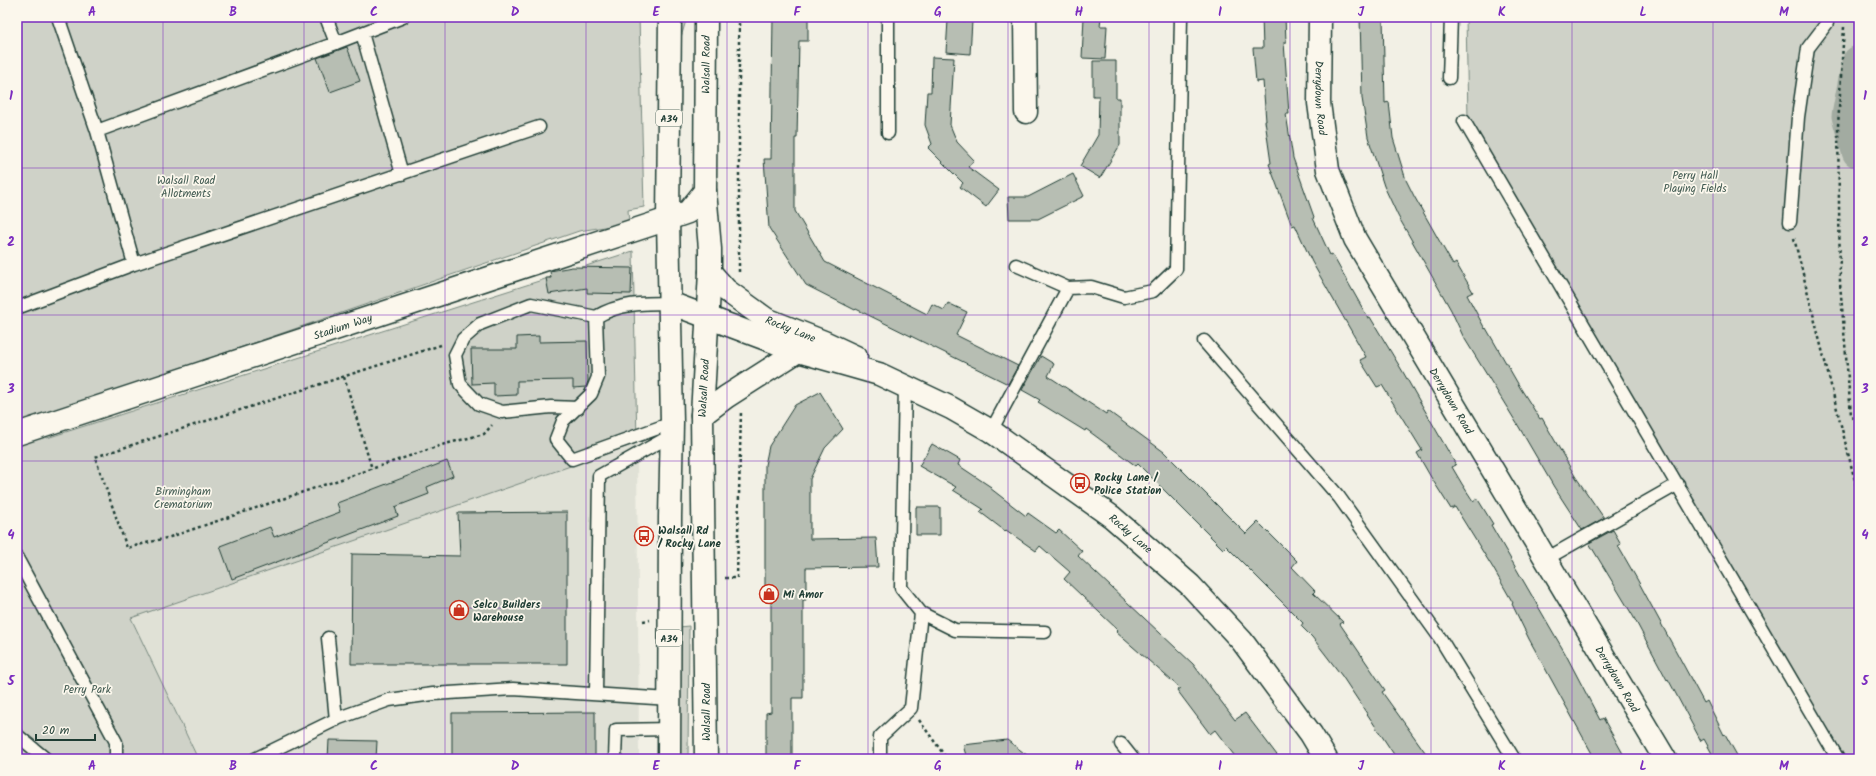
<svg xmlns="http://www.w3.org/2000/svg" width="1876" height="776" font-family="Kalam,sans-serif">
<rect width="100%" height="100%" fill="#f2f0e5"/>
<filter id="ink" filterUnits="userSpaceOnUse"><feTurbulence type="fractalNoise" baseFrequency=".025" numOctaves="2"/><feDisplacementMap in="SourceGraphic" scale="8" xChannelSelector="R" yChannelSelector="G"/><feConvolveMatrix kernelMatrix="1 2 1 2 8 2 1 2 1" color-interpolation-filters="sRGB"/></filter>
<g filter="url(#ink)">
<path fill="#e0e1d6" d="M637,443L639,759H198L131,618Z"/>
<path fill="#cfd2c8" stroke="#77887e" d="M17,17H639L644,207L628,210L629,223L579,231L36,418L47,438L633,251L637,443L131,618L198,759H17Z
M678,17H687L677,51Z
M1466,17H1859V759H1844L1468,119Z
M689,626L688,759H677L679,627Z"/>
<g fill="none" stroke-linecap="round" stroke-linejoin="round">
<path stroke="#a2aba1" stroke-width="35" d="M1859,63L1849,116L1859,151"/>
</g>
<path fill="#b7beb3" stroke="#1f3d34" d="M773,17H808V41H799L797,138H795V211L825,262L927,314L932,304L944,310L948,303L967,312L956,335L1018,366L1008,384L856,309L855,310L806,285L769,228L764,159H771Z
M1084,17H1101L1100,26H1107L1105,59L1082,58Z
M1262,17H1285L1286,42H1284L1289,114H1286L1293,158L1314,217L1313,218L1330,255L1332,254L1368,318L1370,317L1403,372L1456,465L1452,467L1462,484L1473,501L1477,498L1493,524L1491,525L1565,653L1600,720L1603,718L1626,759H1595L1529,639L1512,604L1513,603L1493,568L1455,507L1451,509L1432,479L1417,453L1422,450L1382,385L1377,387L1360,360L1366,357L1312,262L1295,225L1292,226L1269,164L1271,163L1265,121H1266L1263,81L1256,82L1253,48H1263Z
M1360,17H1383L1385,103L1389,102L1393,138L1406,180L1414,196L1453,265L1456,263L1473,292L1467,295L1485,329L1486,328L1521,389L1540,419L1542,418L1575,476L1604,518L1582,530L1554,487L1519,427L1463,336L1451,310L1398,216L1384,186L1368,137L1362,98Z
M948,20L972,21L970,54L946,52Z
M347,47L360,81L330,92L317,58Z
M932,57L954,58L950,125L957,142L974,160L968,167L999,190L986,207L960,187L963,183L928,148L932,144L925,125L927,92H931Z
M1093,61H1116V98H1120V145L1100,178L1080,166L1098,135L1099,96H1093Z
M1073,174L1084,196L1038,219H1009L1008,197H1028Z
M572,267L632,268L631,294L587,293V288L549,294L546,278H551L550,271Z
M539,336V342L587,341L588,381L586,387L573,388V380L517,381V395L494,396V383L472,384L471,349H517V337Z
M1041,356L1054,364L1048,376L1106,414L1108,411L1164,452L1246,534L1258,522L1297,561L1292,567L1315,591L1313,593L1343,622L1340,624L1385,690L1382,692L1430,759H1397L1342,676L1312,637L1301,626L1303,623L1226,546L1223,549L1138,464L1136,466L1086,429L1085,431L1038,402L1040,400L1022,390Z
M820,392L843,429L825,448L810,479V539L876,538L878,567L806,568V600H803V698H792V759H766V713L771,712V600H765V465L769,446L795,405Z
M932,444L960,460L958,465L991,487L990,488L1026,516L1028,513L1056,533L1059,530L1082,551L1078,556L1193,664L1235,720L1245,713L1280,759H1237L1215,730L1210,734L1177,690L1180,688L1116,632L1118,630L1064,579L1070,572L1040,546L1036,551L1006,530L1005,531L980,512L983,509L953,490L956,487L919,466Z
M447,461L453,476L427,487L429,494L395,507L398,516L232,579L220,546L270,527L274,537L340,512L337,503Z
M916,507H940V535H916Z
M567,512V664H351L352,554L460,556L458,513Z
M1613,530L1621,544L1618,546L1637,579L1704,703L1707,701L1724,735L1725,734L1739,759H1715L1704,739L1701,741L1668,679L1667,680L1633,616L1589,543Z
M595,712V759H452V713Z
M329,740L377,741L376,759H328Z
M1007,740L1032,759H967L963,745Z"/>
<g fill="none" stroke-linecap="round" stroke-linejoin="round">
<g stroke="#1f3d34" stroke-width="15">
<path id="service" d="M58,17L97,131L134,264L539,127
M326,17L336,43L403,17
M362,33L402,174
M1449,78L1451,17
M1464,121L1838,759
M97,131L336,43
M888,133V17
M1790,222L1798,117L1808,48L1827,23V17
M1068,288L1091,287L1124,297L1153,291L1176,269L1181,17
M670,303C644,303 619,303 596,317L598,377L591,394L563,421L556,439L572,459L672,423
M17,308L134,264
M1204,341L1339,497L1440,638L1514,759
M905,386L901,588L921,613L955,630L1045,632
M578,408L551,407L502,412L479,404L460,384L455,355L463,339L480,324L531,304L596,317
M991,431L1068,288L1016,265
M17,558L116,742V759
M1546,559L1678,484
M328,638L336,720
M596,694L599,476L672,435
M17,735L46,759
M1121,744L1133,759
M255,759L339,718L389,700L433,694L513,689L670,699
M615,759L616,730L670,729
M880,759V737L911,708L921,613"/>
</g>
<g stroke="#1f3d34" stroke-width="25">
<g id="minor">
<path d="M1025,17L1026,112"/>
<path id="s1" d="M1320,17L1319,103L1328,170L1355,239L1665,759"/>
<path id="s2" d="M710,272L726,290L766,319L824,342L856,357"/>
<path id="s3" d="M670,303L798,351L879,374L951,408L991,431L1112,517L1190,585L1242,641L1311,734L1326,759"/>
<path d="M702,415L726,397L798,351"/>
<path id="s4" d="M17,434L668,219"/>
</g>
</g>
<g stroke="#1f3d34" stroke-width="25">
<g id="trunk">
<path d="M668,219L688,212L705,191"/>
<path d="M669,759L670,517L672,423L668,219L670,17"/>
<path id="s5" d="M706,759L702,415L710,272V249L705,191L706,17"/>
</g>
</g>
<path stroke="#1f3d34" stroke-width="2.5" stroke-dasharray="3 3" stroke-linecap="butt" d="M1844,27L1838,126L1840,283L1851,415L1859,427
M1794,238L1859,497
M739,272V17
M441,345L95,457L127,548L170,537L445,444L484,434L492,425
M344,377L372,469
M725,578H737L741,411
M643,621L650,620
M919,720L947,759"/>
<use href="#service" stroke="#fbf7ec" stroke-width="12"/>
<use href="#minor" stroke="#fbf7ec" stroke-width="22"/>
<use href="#trunk" stroke="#fbf7ec" stroke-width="22"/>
</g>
</g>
<path fill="none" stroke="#7b2cbf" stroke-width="1" stroke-opacity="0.55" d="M163,17V759M304,17V759M445,17V759M586,17V759M727,17V759M868,17V759M1008,17V759M1149,17V759M1290,17V759M1431,17V759M1572,17V759M1713,17V759M17,168H1859M17,315H1859M17,461H1859M17,608H1859"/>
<defs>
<g id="bus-ring" transform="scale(1)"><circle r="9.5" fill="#fbf7ec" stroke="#c8321e" stroke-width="1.5"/><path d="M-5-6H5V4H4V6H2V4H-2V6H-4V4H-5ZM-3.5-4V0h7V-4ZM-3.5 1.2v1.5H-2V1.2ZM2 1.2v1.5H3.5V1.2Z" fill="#c8321e"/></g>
<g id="shop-ring" transform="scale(1)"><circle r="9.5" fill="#fbf7ec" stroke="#c8321e" stroke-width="1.5"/><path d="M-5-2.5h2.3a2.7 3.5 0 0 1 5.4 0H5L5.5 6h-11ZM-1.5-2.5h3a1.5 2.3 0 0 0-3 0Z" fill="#c8321e"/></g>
</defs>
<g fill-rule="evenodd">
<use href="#bus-ring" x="1080" y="483"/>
<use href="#bus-ring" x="644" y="536"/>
<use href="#shop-ring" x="769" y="594"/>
<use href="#shop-ring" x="459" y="610"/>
</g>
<g text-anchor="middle" stroke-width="3.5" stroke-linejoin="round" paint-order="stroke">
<g fill="#fbf7ec" stroke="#61756b" stroke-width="1">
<rect x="656" y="110" width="26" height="16" rx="3"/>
<rect x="656" y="630" width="26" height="16" rx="3"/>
</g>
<g font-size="10" font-weight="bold" fill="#1f3d34">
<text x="669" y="122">A34</text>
<text x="669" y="642">A34</text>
</g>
<g font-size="11" fill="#1f3d34" stroke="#fbf7ec">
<text dy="4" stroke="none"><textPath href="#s5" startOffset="695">Walsall Road</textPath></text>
<text dy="4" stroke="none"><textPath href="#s1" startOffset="81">Derrydown Road</textPath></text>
<text dy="4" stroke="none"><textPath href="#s4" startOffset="343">Stadium Way</textPath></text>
<text dy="4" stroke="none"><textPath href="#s2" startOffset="100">Rocky Lane</textPath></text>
<text dy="4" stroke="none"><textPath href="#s5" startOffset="371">Walsall Road</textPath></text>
<text dy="4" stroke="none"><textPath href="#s1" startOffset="416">Derrydown Road</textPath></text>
<text dy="4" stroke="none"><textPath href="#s3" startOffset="520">Rocky Lane</textPath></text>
<text dy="4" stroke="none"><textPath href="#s1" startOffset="740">Derrydown Road</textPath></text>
<text transform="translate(706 712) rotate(-90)" y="4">Walsall Road</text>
</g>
<g font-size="11" fill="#425b52" stroke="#fbf7ec">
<text x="1695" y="179">Perry Hall<tspan x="1695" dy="13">Playing Fields</tspan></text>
<text x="186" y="184">Walsall Road<tspan x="186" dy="13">Allotments</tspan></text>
<text x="183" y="495">Birmingham<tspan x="183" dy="13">Crematorium</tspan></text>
<text x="87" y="693">Perry Park</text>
</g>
<g font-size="11" font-weight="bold" fill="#1f3d34" stroke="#fbf7ec" text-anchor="start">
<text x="1094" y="481">Rocky Lane /<tspan x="1094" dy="13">Police Station</tspan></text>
<text x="658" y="534">Walsall Rd<tspan x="658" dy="13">/ Rocky Lane</tspan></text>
<text x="783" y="598">Mi Amor</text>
<text x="473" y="608">Selco Builders<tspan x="473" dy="13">Warehouse</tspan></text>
</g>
</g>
<rect width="1876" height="776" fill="none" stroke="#fbf7ec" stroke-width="44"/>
<path d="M36 734v6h59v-6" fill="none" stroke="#1f3d34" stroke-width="2"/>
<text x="42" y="734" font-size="12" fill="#1f3d34" stroke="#fbf7ec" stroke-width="3" paint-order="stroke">20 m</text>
<rect x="22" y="22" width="1832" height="732" fill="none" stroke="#7b2cbf" stroke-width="1.5"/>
<g font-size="13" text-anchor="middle" font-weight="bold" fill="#7b2cbf">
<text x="92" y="16">A</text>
<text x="233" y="16">B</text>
<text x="374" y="16">C</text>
<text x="515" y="16">D</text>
<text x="656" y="16">E</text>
<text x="797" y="16">F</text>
<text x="938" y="16">G</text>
<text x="1079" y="16">H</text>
<text x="1220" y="16">I</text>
<text x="1361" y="16">J</text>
<text x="1502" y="16">K</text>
<text x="1643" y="16">L</text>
<text x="1784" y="16">M</text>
<text x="11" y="100">1</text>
<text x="1865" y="100">1</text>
<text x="11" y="246">2</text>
<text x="1865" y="246">2</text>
<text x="11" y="393">3</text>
<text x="1865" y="393">3</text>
<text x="11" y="539">4</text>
<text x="1865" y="539">4</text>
<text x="11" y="685">5</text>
<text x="1865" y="685">5</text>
<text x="92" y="770">A</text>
<text x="233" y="770">B</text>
<text x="374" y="770">C</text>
<text x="515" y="770">D</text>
<text x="656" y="770">E</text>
<text x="797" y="770">F</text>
<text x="938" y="770">G</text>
<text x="1079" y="770">H</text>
<text x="1220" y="770">I</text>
<text x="1361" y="770">J</text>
<text x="1502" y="770">K</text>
<text x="1643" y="770">L</text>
<text x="1784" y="770">M</text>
</g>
</svg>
